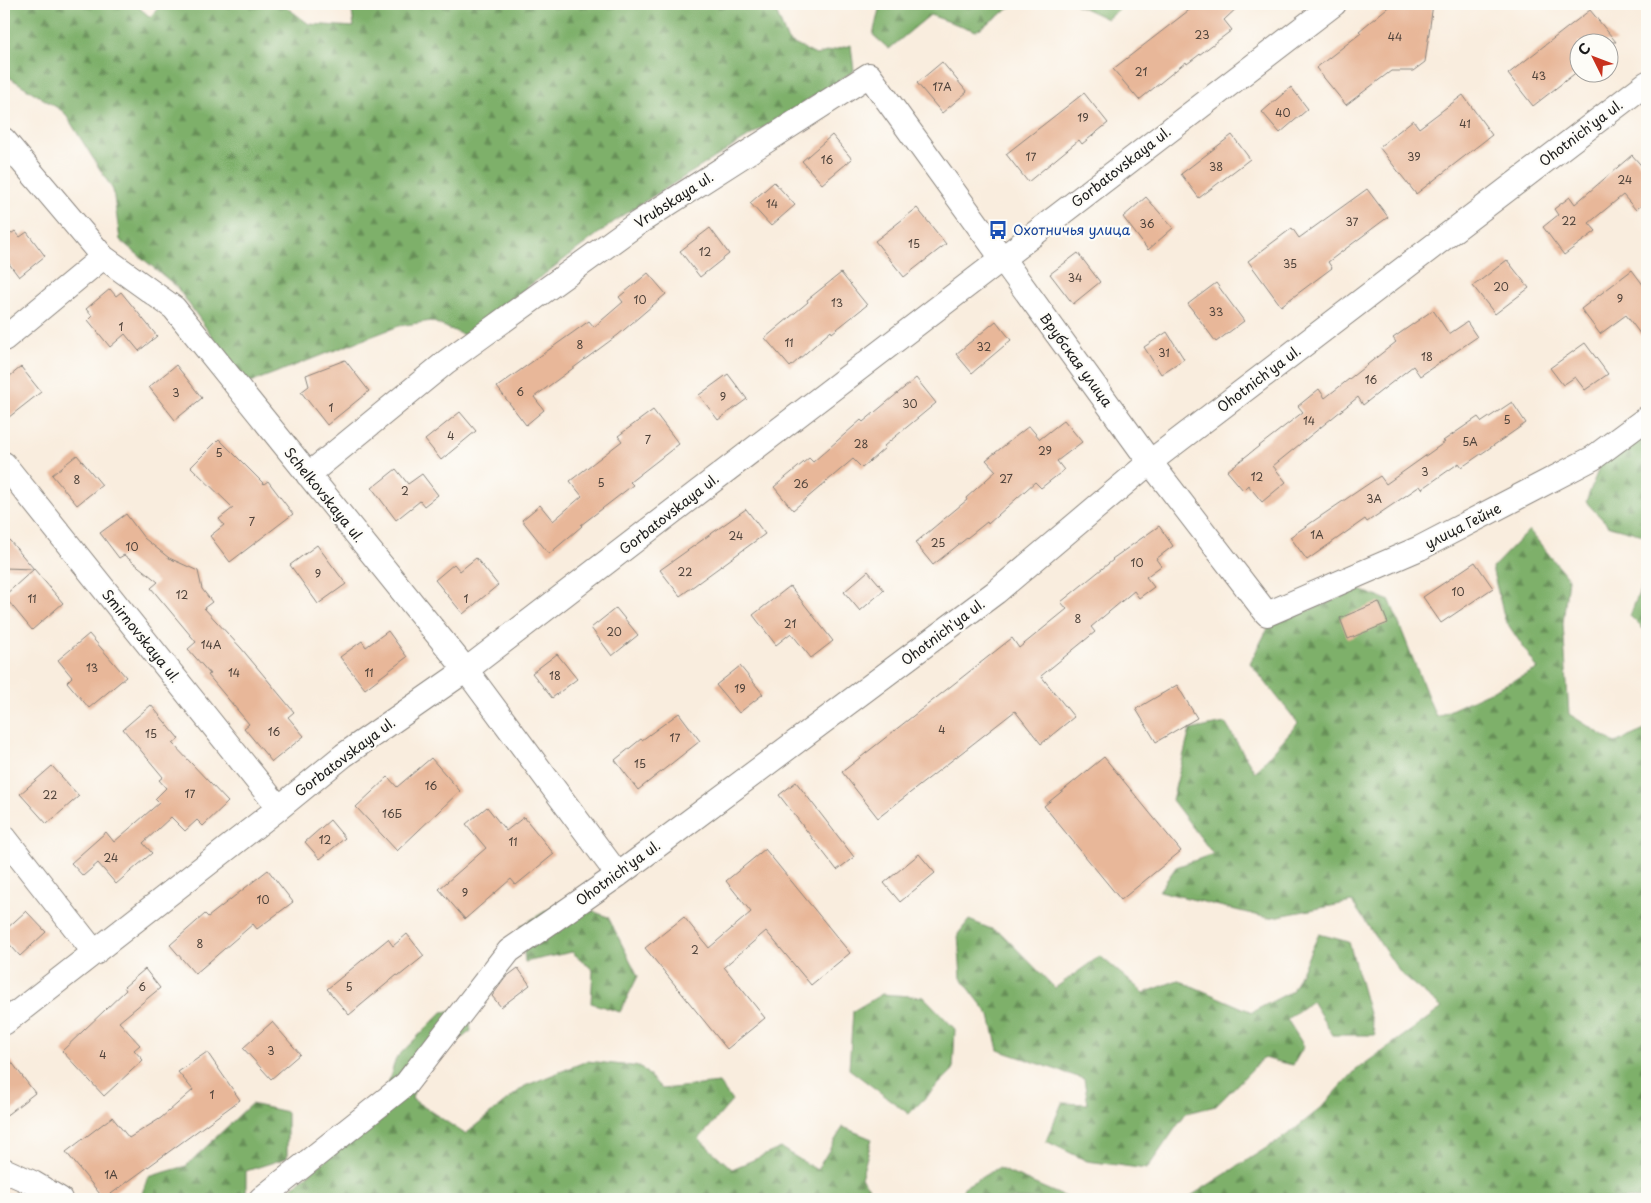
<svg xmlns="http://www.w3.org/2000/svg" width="1651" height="1203" font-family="'Playpen Sans',sans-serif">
<defs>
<pattern id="forest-firs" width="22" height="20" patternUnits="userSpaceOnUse" patternTransform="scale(1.25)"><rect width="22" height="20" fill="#7eb06b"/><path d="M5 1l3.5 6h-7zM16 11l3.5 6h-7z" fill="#668e57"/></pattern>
</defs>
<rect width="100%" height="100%" fill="#fdfcf7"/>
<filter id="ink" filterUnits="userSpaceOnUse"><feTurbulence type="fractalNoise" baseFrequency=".02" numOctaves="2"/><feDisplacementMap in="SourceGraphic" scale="10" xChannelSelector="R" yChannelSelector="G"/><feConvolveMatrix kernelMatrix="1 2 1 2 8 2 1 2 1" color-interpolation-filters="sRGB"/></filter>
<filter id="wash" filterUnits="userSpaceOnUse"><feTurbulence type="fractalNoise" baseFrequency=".0096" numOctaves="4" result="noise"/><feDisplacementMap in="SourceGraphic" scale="20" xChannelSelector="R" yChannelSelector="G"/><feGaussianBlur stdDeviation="1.12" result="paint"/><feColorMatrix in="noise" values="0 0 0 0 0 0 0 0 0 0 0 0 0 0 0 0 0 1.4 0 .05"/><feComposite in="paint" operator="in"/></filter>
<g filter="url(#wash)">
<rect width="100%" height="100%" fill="#f9edde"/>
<path fill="url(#forest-firs)" stroke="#4d6644" d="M4,4H135L150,17L162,4H282L309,24L354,27L351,4H773L788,41L816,55L851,45L854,71L623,215L464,335L431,321L399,326L246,384L176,286L120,240L113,190L64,112L4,74Z
M882,4H1016L976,31L930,15L889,49L873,35L880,5Z
M1075,4H1125L1107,19Z
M1647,419V536L1609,526L1586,502L1608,443Z
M1529,530L1568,578L1563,624L1569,714L1615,743L1647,729V1199H1186L1290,1133L1321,1108L1356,1070L1442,1008L1401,974L1352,902L1268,918L1159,891L1176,867L1213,854L1172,800L1190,730L1225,723L1255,772L1298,723L1250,663L1269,626L1360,590L1390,601L1436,717L1538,669L1505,620L1492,568Z
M1647,571V633L1630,616Z
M564,900L608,917L638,976L620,1012L591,1003L593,970L572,952L525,962L521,926Z
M969,920L1001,933L1055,988L1100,956L1144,993L1178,980L1252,1012L1292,991L1319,934L1349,942L1375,1035H1333L1312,1001L1287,1019L1304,1046L1293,1065L1263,1058L1216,1106L1186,1113L1147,1169L1087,1161L1046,1141L1062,1103L1088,1104L1084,1079L998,1050L990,1016L961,978L958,934Z
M882,994L924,997L955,1029L953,1070L909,1114L849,1069L853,1011Z
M468,1009L471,1031L419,1070L412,1099L465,1134L525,1086L587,1061L641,1067L662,1089L719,1083L732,1101L699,1139L732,1169L781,1148L817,1170L843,1127L872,1139L861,1178L879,1199H278L377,1118L396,1058L442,1012Z
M251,1104L287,1112V1158L246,1171V1193L239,1199H140L148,1177L186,1166Z
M998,1168L1070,1199H960L964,1187Z"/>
<g id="blocks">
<path fill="#e8b799" d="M1197,4H1241L1224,20L1232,30L1187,64L1186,62L1139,100L1113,69Z
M1392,4H1433L1425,62L1413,71H1391L1346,105L1316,68L1361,33L1359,31Z
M1590,10L1616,42H1578V71L1533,106L1508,74Z
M942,62L967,92L942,113L917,83Z
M1291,87L1308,109L1280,133L1262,112Z
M1084,93L1108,123L1082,144L1079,140L1028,182L1006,154Z
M1463,95L1492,135L1416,194L1379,147L1413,120L1419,128Z
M832,135L852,159L822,184L802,161Z
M1232,135L1250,159L1199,198L1181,174Z
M1632,155L1647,172V200L1636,210L1623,195L1589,223L1596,231L1564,255L1543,227L1558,215L1554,209L1570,197L1575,204Z
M774,182L795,205L771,226L750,203Z
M1367,189L1388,217L1328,262L1332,268L1281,306L1248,261L1292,228L1299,238Z
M1146,197L1173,228L1148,250L1123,217Z
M917,208L946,244L904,277L875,241Z
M710,228L729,254L700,277L680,251Z
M15,231L20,237L27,232L45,256L19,277L4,257V239Z
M1078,253L1100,282L1073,304L1050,274Z
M1507,260L1529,288L1495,314L1473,286Z
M1632,270L1647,290V343L1626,315L1600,334L1581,309Z
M648,273L666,294L618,335L534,397L544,410L526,425L497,387L589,321L594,327L623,302L619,297Z
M841,273L867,305L832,333L831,331L790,367L765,338L808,302L807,300Z
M1216,283L1244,321L1216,342L1188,304Z
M110,289L116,296L121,292L157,336L139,351L125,334L110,347L88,320L92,316L86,309Z
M1433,310L1449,334L1467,322L1477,337L1420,376L1413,366L1363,405L1358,397L1273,466L1286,482L1262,502L1248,485L1243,490L1227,471L1303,412L1298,406L1319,389L1325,398L1396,342L1393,338Z
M996,321L1011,340L972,373L956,354Z
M1167,332L1184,359L1161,374L1144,347Z
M1585,343L1608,374L1585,390L1575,377L1563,385L1550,368Z
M345,360L369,391L327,425L301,392L309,386L306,375Z
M176,365L202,398L175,420L149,387Z
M21,367L41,392L4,421V381Z
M728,374L747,399L718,420L699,395Z
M916,378L936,403L884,446L885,448L862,468L853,459L793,510L774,487L809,458L813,462L861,420L863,422Z
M1512,402L1526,423L1462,467L1459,463L1422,489L1420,486L1367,522L1365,519L1307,560L1290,537L1380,476L1386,484L1445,442L1443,441L1478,417L1482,422Z
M653,410L679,444L630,482L633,485L581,525L582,526L549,554L522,520L540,505L553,521L582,496L570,481L622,441L618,436Z
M460,412L476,431L441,460L425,440Z
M1064,420L1082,442L1057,461L1064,470L1041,488L1035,482L988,524L987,522L933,565L915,543L967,500L966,498L996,471L986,460L1029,426L1040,439Z
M219,439L264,484L268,481L293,514L230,562L210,536L224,525L219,519L233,508L191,467Z
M77,455L102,485L77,505L52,475Z
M396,469L408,484L422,474L438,495L424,506L420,501L396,520L372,488Z
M746,509L765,534L680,596L660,570Z
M126,514L144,538L169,558L198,571L202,589L212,602L204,608L241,648L294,712L288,717L304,736L272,762L244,728L249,724L208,675L210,674L188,649L196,642L151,588L158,582L124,555L119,558L100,533Z
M1159,526L1173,546L1156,559L1161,566L1146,577L1154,587L1139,598L1134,591L1091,627L1095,632L1041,676L1074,717L1041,744L1015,711L878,818L842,772L1012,638L1019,648L1067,609L1061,602L1113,560L1112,559Z
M4,534L34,569L4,568Z
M317,545L346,584L318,604L290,565Z
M476,558L498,585L463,614L435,580L454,564L460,571Z
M1475,562L1493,588L1441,623L1423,597Z
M34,569L63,603L32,630L4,596Z
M868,571L884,590L860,611L844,592Z
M790,586L833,641L811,658L791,633L776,645L753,615Z
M1379,602L1388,623L1348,639L1340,618Z
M616,608L638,635L612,656L591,628Z
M388,631L407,657L365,689L340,657L362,641L366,647Z
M89,634L126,677L89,708L67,682L72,677L58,660Z
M557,654L577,679L552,698L532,673Z
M740,666L763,694L739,713L716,685Z
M1177,685L1197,718L1156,742L1136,709Z
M151,705L179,739L173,744L228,802L203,826L197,820L185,831L171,817L143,843L152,853L116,884L98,863L83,876L71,863L106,832L114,842L159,803L155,799L166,788L159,780L163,777L123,729Z
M679,713L700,741L638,790L615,760L641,739L642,740Z
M1104,757L1181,851L1121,900L1044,806Z
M431,758L460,791L397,851L356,807L388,777L397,787Z
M52,766L79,796L47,824L20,794Z
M796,782L854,857L837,870L779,795Z
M487,807L506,831L524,817L554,854L516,885L511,879L465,919L439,889L486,848L466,824Z
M330,820L345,838L320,859L305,842Z
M765,849L850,953L811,985L766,931L724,967L765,1018L727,1049L645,948L684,917L709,948L751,912L726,881Z
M919,854L935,873L900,902L884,883Z
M268,870L293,902L257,929L253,924L195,974L170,945L205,914L208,917Z
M26,911L46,932L20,956L4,938V931Z
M407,934L424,956L399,976L397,975L349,1015L327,989L388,939L393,946Z
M518,968L530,985L501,1007L492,996L506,977Z
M145,969L160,988L119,1022L140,1045L134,1050L143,1060L104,1096L62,1051L126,990L124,987Z
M272,1022L300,1054L271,1079L243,1048Z
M4,1052L35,1093L4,1117Z
M207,1052L240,1100L104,1199L66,1152L112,1117L129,1138L161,1118L193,1090L178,1072Z"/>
</g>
</g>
<g filter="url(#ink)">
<use href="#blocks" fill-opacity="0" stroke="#8a847d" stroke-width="1"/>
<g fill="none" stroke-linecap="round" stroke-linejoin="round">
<g stroke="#8a847d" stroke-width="26">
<path id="street" d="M4,140L103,257L174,308L466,670L618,875
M4,339L103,257
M4,464L279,808
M308,475L446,362L638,223L869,75L1150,462L1267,614L1420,548L1593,458L1647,418
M4,837L95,953
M4,1023L279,808L344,755L466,670L1334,4
M4,1170L33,1183L60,1199
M261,1199L406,1084L509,951L618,875L996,592L1150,462L1647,83"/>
</g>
<use href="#street" stroke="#fff" stroke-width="24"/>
</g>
</g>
<defs>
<g id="bus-bare" transform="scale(1.5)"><path d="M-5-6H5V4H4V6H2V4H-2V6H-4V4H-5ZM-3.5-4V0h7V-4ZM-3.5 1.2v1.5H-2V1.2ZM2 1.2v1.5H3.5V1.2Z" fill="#1a4fb4" stroke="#fdfcf7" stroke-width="2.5" paint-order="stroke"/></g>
</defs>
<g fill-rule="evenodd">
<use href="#bus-bare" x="998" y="230"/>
</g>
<g text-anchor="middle" stroke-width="4.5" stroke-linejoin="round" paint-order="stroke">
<g font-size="11" fill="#4f433b">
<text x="1202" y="39">23</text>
<text x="1395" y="41">44</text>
<text x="1141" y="76">21</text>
<text x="1539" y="80">43</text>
<text x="942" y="91">17А</text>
<text x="1283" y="117">40</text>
<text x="1083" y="122">19</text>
<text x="1465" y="128">41</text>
<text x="1031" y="161">17</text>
<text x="1414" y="161">39</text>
<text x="827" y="164">16</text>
<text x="1216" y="171">38</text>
<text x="1625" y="184">24</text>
<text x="772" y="208">14</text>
<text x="1569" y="225">22</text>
<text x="1352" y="226">37</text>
<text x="1147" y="228">36</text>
<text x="914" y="248">15</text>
<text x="705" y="256">12</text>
<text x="1290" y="268">35</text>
<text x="1075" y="282">34</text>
<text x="1501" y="291">20</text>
<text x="1620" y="303">9</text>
<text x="640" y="304">10</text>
<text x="837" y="307">13</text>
<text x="1216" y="316">33</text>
<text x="121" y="331">1</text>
<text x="789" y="347">11</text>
<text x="580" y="349">8</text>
<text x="984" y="351">32</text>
<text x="1164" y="357">31</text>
<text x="1427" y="361">18</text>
<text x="1371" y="384">16</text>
<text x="520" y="396">6</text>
<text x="176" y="397">3</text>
<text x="723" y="401">9</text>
<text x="910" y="408">30</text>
<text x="331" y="412">1</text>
<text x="1507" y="424">5</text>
<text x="1309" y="425">14</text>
<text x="451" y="440">4</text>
<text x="648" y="444">7</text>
<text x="1470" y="446">5А</text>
<text x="861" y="448">28</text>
<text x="1045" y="455">29</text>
<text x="219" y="457">5</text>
<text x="1425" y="476">3</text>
<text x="1257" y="481">12</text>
<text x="1006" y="483">27</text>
<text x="77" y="484">8</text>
<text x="601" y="487">5</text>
<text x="801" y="488">26</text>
<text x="405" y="495">2</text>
<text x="1374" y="503">3А</text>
<text x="252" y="526">7</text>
<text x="1317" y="539">1А</text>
<text x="736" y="540">24</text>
<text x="938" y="547">25</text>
<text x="132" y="551">10</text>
<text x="1137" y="567">10</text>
<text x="685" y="576">22</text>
<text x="318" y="578">9</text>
<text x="1458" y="596">10</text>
<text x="182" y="599">12</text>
<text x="32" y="603">11</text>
<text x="466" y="603">1</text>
<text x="1078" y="623">8</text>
<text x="790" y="628">21</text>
<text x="614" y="636">20</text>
<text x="211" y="649">14А</text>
<text x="92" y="672">13</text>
<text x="234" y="677">14</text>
<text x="369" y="677">11</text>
<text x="555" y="680">18</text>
<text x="740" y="693">19</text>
<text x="942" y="734">4</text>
<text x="274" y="736">16</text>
<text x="151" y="738">15</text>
<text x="675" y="742">17</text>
<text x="640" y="768">15</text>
<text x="431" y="790">16</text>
<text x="190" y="798">17</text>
<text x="50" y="799">22</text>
<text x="392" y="818">16Б</text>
<text x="325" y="844">12</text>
<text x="513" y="846">11</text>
<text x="111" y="862">24</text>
<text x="465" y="897">9</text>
<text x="263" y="904">10</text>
<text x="200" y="948">8</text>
<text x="695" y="954">2</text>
<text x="142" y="991">6</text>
<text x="349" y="991">5</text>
<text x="271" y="1055">3</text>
<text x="103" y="1059">4</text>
<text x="212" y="1099">1</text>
<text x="111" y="1179">1А</text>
</g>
<g font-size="14" fill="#1c1c1c" stroke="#fdfcf7">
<text transform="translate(1581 133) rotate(-37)" y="5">Ohotnich'ya ul.</text>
<text transform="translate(1121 167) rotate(-38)" y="5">Gorbatovskaya ul.</text>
<text transform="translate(674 200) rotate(-33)" y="5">Vrubskaya ul.</text>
<text transform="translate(1076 360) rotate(54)" y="5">Врубская улица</text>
<text transform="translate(1259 379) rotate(-37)" y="5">Ohotnich'ya ul.</text>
<text transform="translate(324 495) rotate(51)" y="5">Schelkovskaya ul.</text>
<text transform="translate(669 514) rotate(-38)" y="5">Gorbatovskaya ul.</text>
<text transform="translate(1463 526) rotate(-27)" y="5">улица Гейне</text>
<text transform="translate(943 632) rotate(-37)" y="5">Ohotnich'ya ul.</text>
<text transform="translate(141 636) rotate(51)" y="5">Smirnovskaya ul.</text>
<text transform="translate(345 757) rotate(-37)" y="5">Gorbatovskaya ul.</text>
<text transform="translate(618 873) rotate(-36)" y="5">Ohotnich'ya ul.</text>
</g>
<g font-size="14" fill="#164399" stroke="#fdfcf7" text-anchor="start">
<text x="1013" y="235">Охотничья улица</text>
</g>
</g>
<rect width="1651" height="1203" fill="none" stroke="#fdfcf7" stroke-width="20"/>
<g transform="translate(1594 58) rotate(312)"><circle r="24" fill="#fdfcf7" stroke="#a3a29f"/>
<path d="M0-4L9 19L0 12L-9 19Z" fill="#c8321e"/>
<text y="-8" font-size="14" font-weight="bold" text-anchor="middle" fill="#1c1c1c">С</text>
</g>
</svg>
